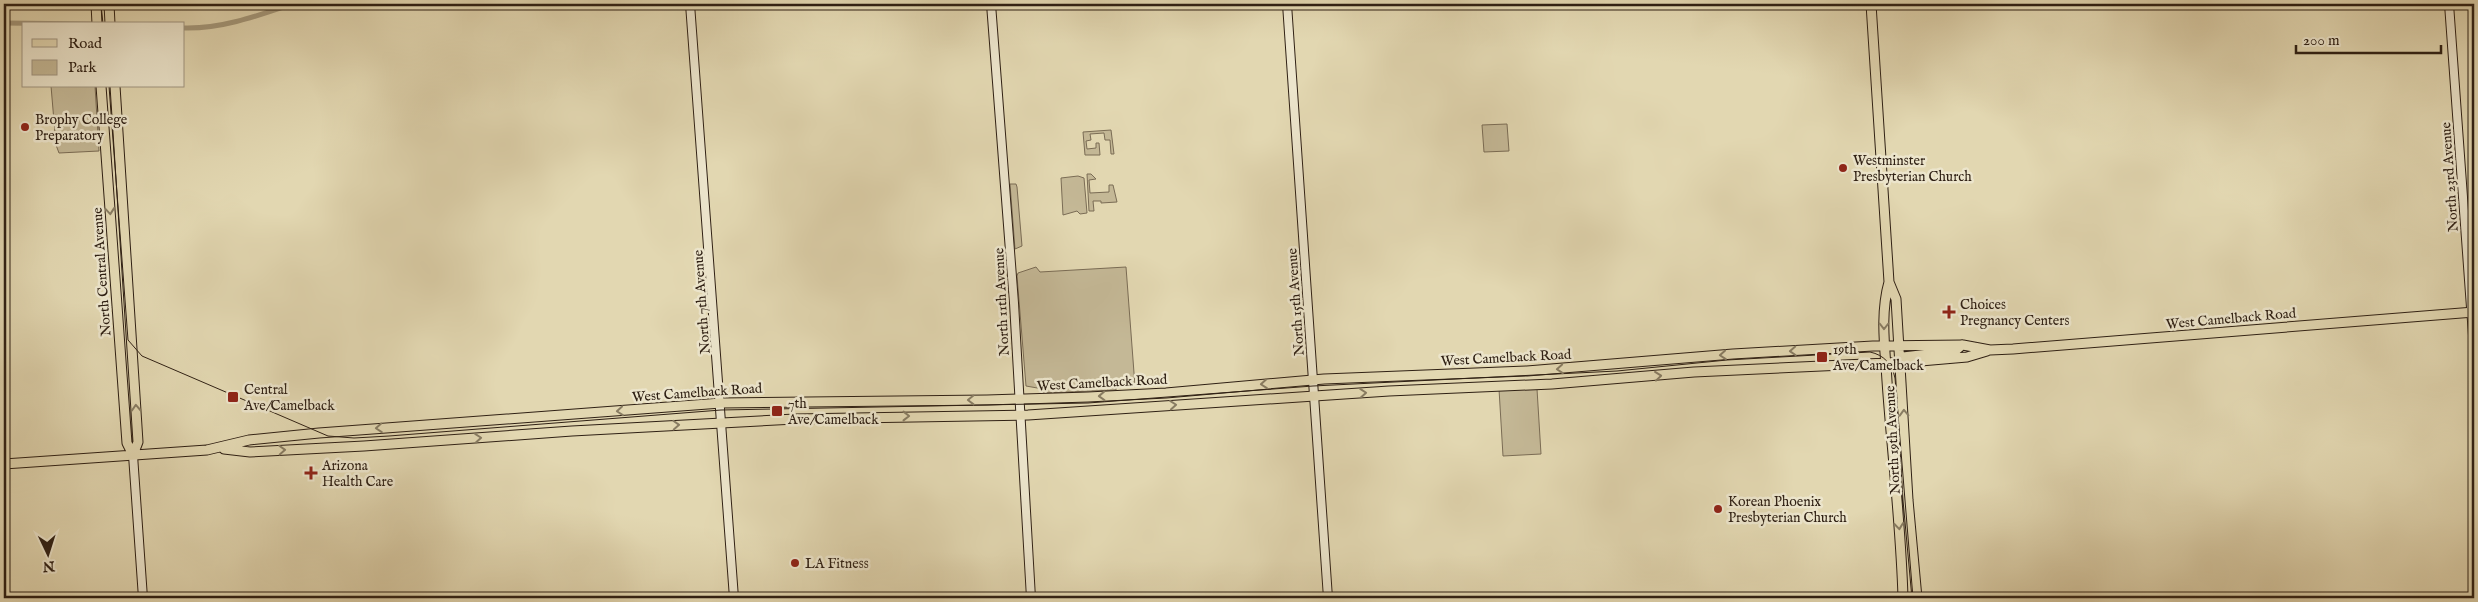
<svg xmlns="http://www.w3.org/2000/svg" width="2478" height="602" font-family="'IM FELL English',serif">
<rect width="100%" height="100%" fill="#e2d7b1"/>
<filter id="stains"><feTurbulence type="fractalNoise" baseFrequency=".004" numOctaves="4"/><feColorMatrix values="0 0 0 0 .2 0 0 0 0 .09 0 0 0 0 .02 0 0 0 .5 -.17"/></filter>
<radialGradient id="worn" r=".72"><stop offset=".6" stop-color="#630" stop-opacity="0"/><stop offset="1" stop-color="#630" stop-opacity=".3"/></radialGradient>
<path fill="#c4b896" stroke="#7a6c55" d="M51,86H95L99,151L59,153L56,145Z
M1507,124L1509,151L1484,152L1482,125Z
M1111,130L1114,154H1111L1110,140H1105L1104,133L1090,134L1091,140L1086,141L1087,149L1096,148V143H1099L1100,155H1085L1083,132Z
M1087,174H1091L1096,179L1089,180L1090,193L1109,192V185H1113L1117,202L1101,203V201H1093L1094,211H1089Z
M1078,176L1084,178L1087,213L1080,214L1077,211L1063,215L1061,178Z
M1010,184H1016L1017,187L1022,246L1015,249Z
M1036,267L1040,272L1126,267L1135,386H1116V390L1043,393V389L1026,386L1017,276L1018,273Z
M1499,389H1537L1541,454L1503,456Z"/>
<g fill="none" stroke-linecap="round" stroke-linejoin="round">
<path stroke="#a5997c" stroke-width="5" d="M4,23L94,24
M184,28C221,29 257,16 292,4"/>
<g stroke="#2f2014" stroke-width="10">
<path id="secondary" d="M690,4L734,598
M991,4L1014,303L1031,598
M1287,4L1328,598
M2449,4L2474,349
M133,455L143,598"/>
</g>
<g stroke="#2f2014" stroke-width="11">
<path id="primary" d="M96,4L97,24
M109,4L110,24
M1871,4L1889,282C1880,314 1885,348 1887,381C1892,453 1901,525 1903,598
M101,86L127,443L133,455
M115,86L138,442L133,455
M1889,282L1896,299L1908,500L1917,598
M1903,357L1955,351L1962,345
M224,449L250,452L364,446L572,431L795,419L1028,415L1389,391L1552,384L1694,372L1909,362L1967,357L1987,351
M4,464L207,450L249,440L319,433L721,403L987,400L1088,397L1166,393L1324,379L1527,371L1733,354L1873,346L1963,345L1990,350L2013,349L2474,312"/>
</g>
<use href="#secondary" stroke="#ece5cc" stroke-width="8"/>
<use href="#primary" stroke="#e2d7b1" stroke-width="9"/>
<path stroke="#2f2014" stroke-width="1" d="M101,4L103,24
M109,86L128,340L142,356L328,436L354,438L389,436L721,410L1088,403L1313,386L1617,371L1727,360L1870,352C1884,355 1892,364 1895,378L1913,598"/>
</g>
<defs><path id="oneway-chevron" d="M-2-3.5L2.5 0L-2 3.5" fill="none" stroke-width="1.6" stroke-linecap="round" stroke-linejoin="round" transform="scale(1.25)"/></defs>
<g stroke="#887c62">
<use href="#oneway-chevron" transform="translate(110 211) rotate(85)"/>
<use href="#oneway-chevron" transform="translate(1884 326) rotate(90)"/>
<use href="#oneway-chevron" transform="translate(1793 351) rotate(177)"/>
<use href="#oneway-chevron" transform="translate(1723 355) rotate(176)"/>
<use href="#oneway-chevron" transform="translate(1560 369) rotate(176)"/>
<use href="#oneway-chevron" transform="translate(1658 376) rotate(-6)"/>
<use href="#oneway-chevron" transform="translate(1264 384) rotate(175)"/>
<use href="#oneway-chevron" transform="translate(1363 393) rotate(-4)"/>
<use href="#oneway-chevron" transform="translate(1102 396) rotate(178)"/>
<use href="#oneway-chevron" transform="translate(971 400) rotate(179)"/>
<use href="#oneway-chevron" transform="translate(1173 405) rotate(-5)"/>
<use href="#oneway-chevron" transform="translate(136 408) rotate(-93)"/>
<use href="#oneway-chevron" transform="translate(620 411) rotate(175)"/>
<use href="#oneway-chevron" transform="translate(1904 413) rotate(-92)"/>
<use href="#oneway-chevron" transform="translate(906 416)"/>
<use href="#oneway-chevron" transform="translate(676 425) rotate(-3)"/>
<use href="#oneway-chevron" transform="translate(379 428) rotate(176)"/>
<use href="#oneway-chevron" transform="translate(478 438) rotate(-5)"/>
<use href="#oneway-chevron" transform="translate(282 450) rotate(-3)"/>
<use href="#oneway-chevron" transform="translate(1899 526) rotate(84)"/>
</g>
<g fill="#8f2418" stroke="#ece5cc" stroke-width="2">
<circle cx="25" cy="127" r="5"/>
<circle cx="1843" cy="168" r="5"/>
<path d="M1946.5 304.5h5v5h5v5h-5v5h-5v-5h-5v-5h5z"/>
<rect x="1816" y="351" width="12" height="12" rx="2.5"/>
<rect x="227" y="391" width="12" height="12" rx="2.5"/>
<rect x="771" y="405" width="12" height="12" rx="2.5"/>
<path d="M308.5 465.5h5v5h5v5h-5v5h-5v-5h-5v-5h5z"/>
<circle cx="1718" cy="509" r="5"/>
<circle cx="795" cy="563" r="5"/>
</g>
<g text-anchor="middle" stroke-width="5" stroke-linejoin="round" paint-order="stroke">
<g font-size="14" fill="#2f2014" stroke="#ece5cc" text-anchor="start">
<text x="35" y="124">Brophy College<tspan x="35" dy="16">Preparatory</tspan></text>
<text x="1853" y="165">Westminster<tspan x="1853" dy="16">Presbyterian Church</tspan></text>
<text x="1960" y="309">Choices<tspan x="1960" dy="16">Pregnancy Centers</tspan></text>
<text x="1833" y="354">19th<tspan x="1833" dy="16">Ave/Camelback</tspan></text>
<text x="244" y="394">Central<tspan x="244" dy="16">Ave/Camelback</tspan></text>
<text x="788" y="408">7th<tspan x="788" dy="16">Ave/Camelback</tspan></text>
<text x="322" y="470">Arizona<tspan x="322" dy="16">Health Care</tspan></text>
<text x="1728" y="506">Korean Phoenix<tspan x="1728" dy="16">Presbyterian Church</tspan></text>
<text x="805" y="568">LA Fitness</text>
</g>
<g font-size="14" fill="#2f2014" stroke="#ece5cc">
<text transform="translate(2449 177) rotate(-94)" y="5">North 23rd Avenue</text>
<text transform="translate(101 272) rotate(-94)" y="5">North Central Avenue</text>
<text transform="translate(701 302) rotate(-94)" y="5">North 7th Avenue</text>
<text transform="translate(1001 302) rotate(-93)" y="5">North 11th Avenue</text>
<text transform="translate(1295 302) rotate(-94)" y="5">North 15th Avenue</text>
<text transform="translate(2231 318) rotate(-5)" y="5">West Camelback Road</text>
<text transform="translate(1506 357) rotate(-3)" y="5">West Camelback Road</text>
<text transform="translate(1102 382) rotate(-3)" y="5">West Camelback Road</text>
<text transform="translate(697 392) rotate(-4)" y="5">West Camelback Road</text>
<text transform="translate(1892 440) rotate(-93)" y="5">North 19th Avenue</text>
</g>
</g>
<rect width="2478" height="602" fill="none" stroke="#e2d7b1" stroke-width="20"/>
<rect x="5" y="5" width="2468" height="592" fill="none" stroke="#2f2014" stroke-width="2.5"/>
<rect x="10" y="10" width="2458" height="582" fill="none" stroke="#2f2014"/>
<rect x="22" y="22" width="162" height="65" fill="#ece5cc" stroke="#a09682"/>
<rect x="32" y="39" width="25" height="8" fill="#e2d7b1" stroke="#a09682"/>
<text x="68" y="48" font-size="15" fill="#2f2014">Road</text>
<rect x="32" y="60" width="25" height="15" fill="#c4b896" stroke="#a09682"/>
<text x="68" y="72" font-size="15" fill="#2f2014">Park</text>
<g transform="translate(48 554) rotate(176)" stroke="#ece5cc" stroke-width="4" paint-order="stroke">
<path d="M0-4L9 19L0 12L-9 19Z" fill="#2f2014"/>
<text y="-8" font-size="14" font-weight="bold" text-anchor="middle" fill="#2f2014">N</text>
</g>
<path d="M2296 45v8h145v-8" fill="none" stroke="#2f2014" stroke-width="2.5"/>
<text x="2303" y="45" font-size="15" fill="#2f2014" stroke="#ece5cc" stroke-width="4" paint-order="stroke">200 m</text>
<rect width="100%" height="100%" filter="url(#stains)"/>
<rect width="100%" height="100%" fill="url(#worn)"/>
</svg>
